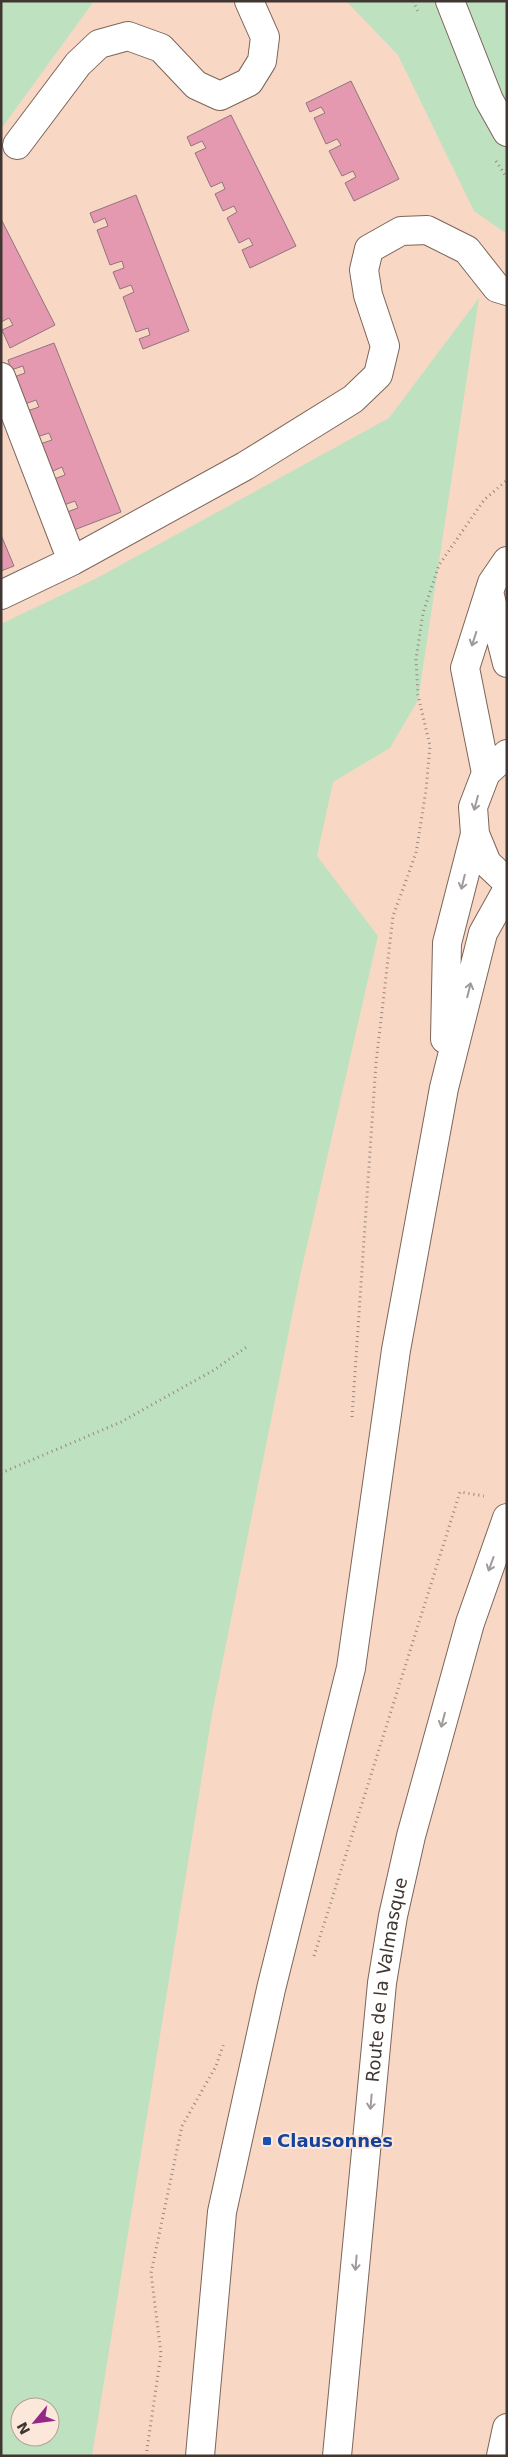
<svg xmlns="http://www.w3.org/2000/svg" width="508" height="2457" font-family="'DejaVu Sans',sans-serif">
<rect width="100%" height="100%" fill="#fce7db"/>
<path fill="#f8d7c5" fill-rule="evenodd" d="M1,1H507V2456H1ZM20,2407H50V2437H20Z"/>
<path fill="#bee2c0" fill-rule="evenodd" d="M1,1H94L1,129Z
M346,1H507V234L474,211L398,55Z
M479,298L418,700L390,748L333,782L317,856L378,936L300,1276L212,1714L92,2456H1V624L97,578L389,418ZM20,2407H50V2437H20Z"/>
<path fill="#e499b0" stroke="#90757d" d="M351,81L399,179L354,201L345,183L356,177L353,171L342,176L329,151L341,145L337,139L326,144L314,118L325,113L321,107L310,112L306,103Z
M231,115L296,246L250,268L242,250L253,245L249,238L239,243L227,218L237,212L234,206L223,211L215,194L225,189L222,182L211,187L195,153L206,148L202,141L191,146L187,137Z
M136,195L189,331L143,349L139,339L150,335L148,328L136,332L123,297L134,292L131,285L120,289L113,272L124,268L122,261L110,265L97,230L108,226L105,218L94,223L90,213Z
M1,219L55,325L10,348L2,330L13,325L9,318L1,322Z
M54,343L121,512L74,530L67,512L78,508L75,501L64,505L54,479L65,475L62,467L51,472L40,444L52,440L49,433L37,437L27,411L39,407L36,400L25,404L14,377L25,373L23,366L11,370L8,360Z
M1,535L14,566L1,571Z"/>
<g fill="none" stroke-linecap="round" stroke-linejoin="round">
<g stroke="#7c6559" stroke-width="30">
<path id="minor" d="M450,1L489,100L507,132
M17,145L78,64L99,44L128,36L161,48L196,85L220,96L249,82L262,61L265,37L249,1
M1,377L72,561
M489,592L507,663
M1,595L72,561L245,466L353,399L378,375L385,346L368,295L364,270L369,249L401,231L427,230L467,250L497,288L507,291
M486,773L465,668L492,583L507,561
M475,834L487,863L507,882
M445,1039L447,943L475,834L473,807L486,773L507,754
M200,2456L222,2212L271,1989L351,1668L396,1350L444,1088L483,933L507,890"/>
</g>
<g stroke="#7c6559" stroke-width="30">
<g id="major">
<path id="s1" d="M337,2456L382,1983L393,1916L411,1836L470,1623L507,1518"/>
<path d="M501,2456L507,2428"/>
</g>
</g>
<path stroke="#96877f" stroke-width="3" stroke-dasharray="1 4" stroke-linecap="butt" d="M413,1L419,14
M496,161L507,178
M352,1417L376,1063L393,916L416,853L426,790L430,746L418,695L416,659L423,613L439,565L484,500L507,480
M1,1473L121,1422L214,1370L248,1346
M314,1956L460,1492L484,1496
M146,2456L161,2354L151,2273L182,2126L216,2066L224,2043"/>
<use href="#minor" stroke="#fff" stroke-width="28"/>
<use href="#major" stroke="#fff" stroke-width="28"/>
</g>
<defs><path id="oneway-shaft" d="M-6 0H5M1.5-3L5.5 0L1.5 3" fill="none" stroke-width="1.6" stroke-linecap="round" stroke-linejoin="round" transform="scale(1.25)"/></defs>
<g stroke="#a09b98">
<use href="#oneway-shaft" transform="translate(474 639) rotate(108)"/>
<use href="#oneway-shaft" transform="translate(476 803) rotate(105)"/>
<use href="#oneway-shaft" transform="translate(463 882) rotate(104)"/>
<use href="#oneway-shaft" transform="translate(469 990) rotate(-76)"/>
<use href="#oneway-shaft" transform="translate(491 1564) rotate(110)"/>
<use href="#oneway-shaft" transform="translate(443 1720) rotate(105)"/>
<use href="#oneway-shaft" transform="translate(371 2102) rotate(95)"/>
<use href="#oneway-shaft" transform="translate(356 2263) rotate(95)"/>
</g>
<rect fill="#1a4fb4" stroke="#fce7db" stroke-width="2" x="262" y="2136" width="10" height="10" rx="2.5"/>
<g text-anchor="middle" stroke-width="4" stroke-linejoin="round" paint-order="stroke">
<g font-size="18" fill="#413732" stroke="#fce7db">
<text dy="6" stroke="none"><textPath href="#s1" startOffset="479">Route de la Valmasque</textPath></text>
</g>
<g font-size="18" font-weight="bold" fill="#164399" stroke="#fce7db" text-anchor="start">
<text x="277" y="2147">Clausonnes</text>
</g>
</g>
<rect width="508" height="2457" fill="none" stroke="#413732" stroke-width="5"/>
<g transform="translate(35 2422) rotate(241)"><circle r="24" fill="#fce7db" stroke="#b1a197"/>
<path d="M0-4L9 19L0 12L-9 19Z" fill="#972786"/>
<text y="-8" font-size="14" font-weight="bold" text-anchor="middle" fill="#413732">N</text>
</g>
</svg>
